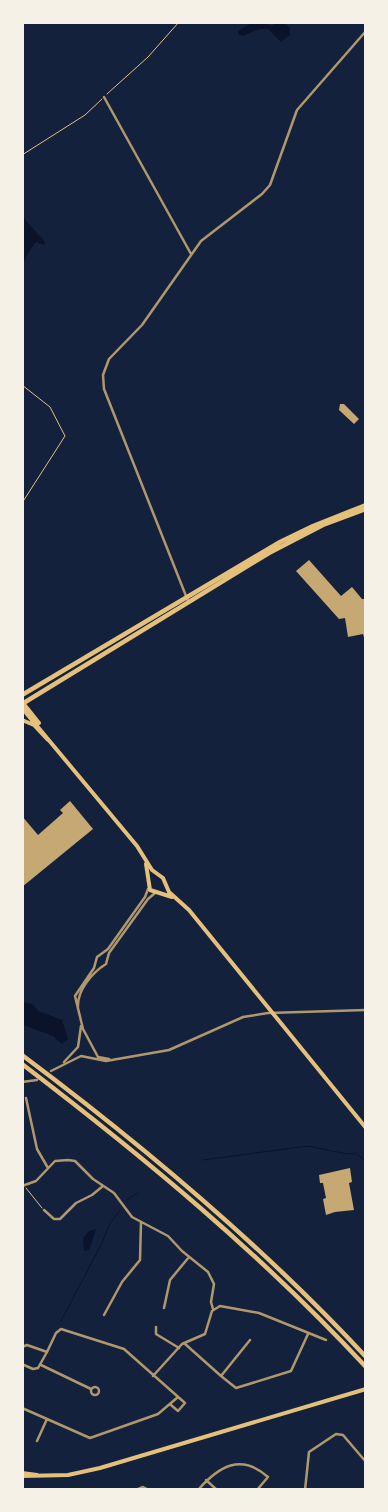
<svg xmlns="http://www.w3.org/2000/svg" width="388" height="1512" font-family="'Archivo Narrow',sans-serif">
<rect width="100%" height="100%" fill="#14213d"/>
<path fill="#0b132b" d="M252,23H265L271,26L276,23H284L290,28V35L281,42L268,29H259L243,36L238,34V31Z
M22,216L45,242L44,245L36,242L28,253L23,264Z
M23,1002L32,1004L39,1011L62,1020L68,1039L62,1044L53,1036L23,1025Z
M96,1229L89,1250L84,1251L83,1238L89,1231Z"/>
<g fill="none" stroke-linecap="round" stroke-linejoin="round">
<path stroke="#0b132b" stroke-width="1" d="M203,1160L308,1146L347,1154L355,1153L366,1161
M126,1200L138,1193
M61,1321L102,1243L110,1223L121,1209"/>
</g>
<path fill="#c6a872" d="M340,404H344L359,419L354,424L339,410Z
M309,560L341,596L352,587L362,599H366V644L363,634L348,637L345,618L339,619L296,571Z
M70,801L93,829L22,887V816L38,835L63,813L60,810Z
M350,1168L352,1182L349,1183L354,1210L335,1212L326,1215L323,1199L326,1198L323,1183H320L319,1175Z"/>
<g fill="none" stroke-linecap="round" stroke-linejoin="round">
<path stroke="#e5c07b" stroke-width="1" d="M107,94L148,57L179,22
M22,155L85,115L102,99
M22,385L50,407L65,436L22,503
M26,1188L42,1208"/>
<path stroke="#b1986c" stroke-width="2.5" d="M104,97L191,254
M188,601L104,389L103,375L109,359L142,325L201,241L262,194L270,185L297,110L366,31
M78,1007C77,990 93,972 106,964L109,953L148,899L155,893
M109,1059L98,1057L83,1029L75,996L94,968L97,957L108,949L145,897L148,889
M64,1062L78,1047L81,1026
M51,1071L81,1056L106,1061L169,1050L243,1017L268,1013L366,1010
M22,1082L37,1080
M26,1098L37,1149L48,1168
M22,1186L36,1181L55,1161L68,1160L75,1161L93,1179L114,1193L132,1217L168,1236L182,1251L208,1272L214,1284L211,1302L213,1309
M44,1210L54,1219H60L76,1203L92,1195L103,1186
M164,1308L170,1280L189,1257
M104,1315L122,1282L140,1260L141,1222
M156,1327V1334L179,1348
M184,1343L221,1376L250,1340
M22,1347L27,1345L47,1352L38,1368L33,1369L24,1365L22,1367
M47,1352L56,1333L61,1329L124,1349L185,1403L178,1411L171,1405
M41,1365L91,1389
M153,1376L182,1344L205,1334L212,1311L220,1306L259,1313L326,1340
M221,1376L236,1388L291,1371L308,1334
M91 1391a4 4 0 1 1 8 0a4 4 0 1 1-8 0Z
M22,1408L47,1419L37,1441
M47,1419L90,1438L158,1414L178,1397
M206,1480L217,1490
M136,1490L143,1487L149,1490
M198,1490C219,1466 241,1453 268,1477L257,1490
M305,1490L309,1452L336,1434L343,1435L366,1462"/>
<path stroke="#e5c07b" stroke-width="4" d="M23,703L39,723
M22,708L137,846L152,870L163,878L169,892L189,910L366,1128
M22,720L34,725L48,740
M146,864L150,890L172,897
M22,1473L37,1475
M22,1476L68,1475L100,1468L366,1389"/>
<path stroke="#e5c07b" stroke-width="4.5" d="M22,695L280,542L313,526L366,505
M22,704L269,553L323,525L366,509"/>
<path stroke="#e5c07b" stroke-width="4.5" d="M22,1055C145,1147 262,1245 366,1357
M22,1064C144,1157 261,1254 366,1367"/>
</g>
<rect width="388" height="1512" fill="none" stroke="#f6f1e7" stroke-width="48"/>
</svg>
